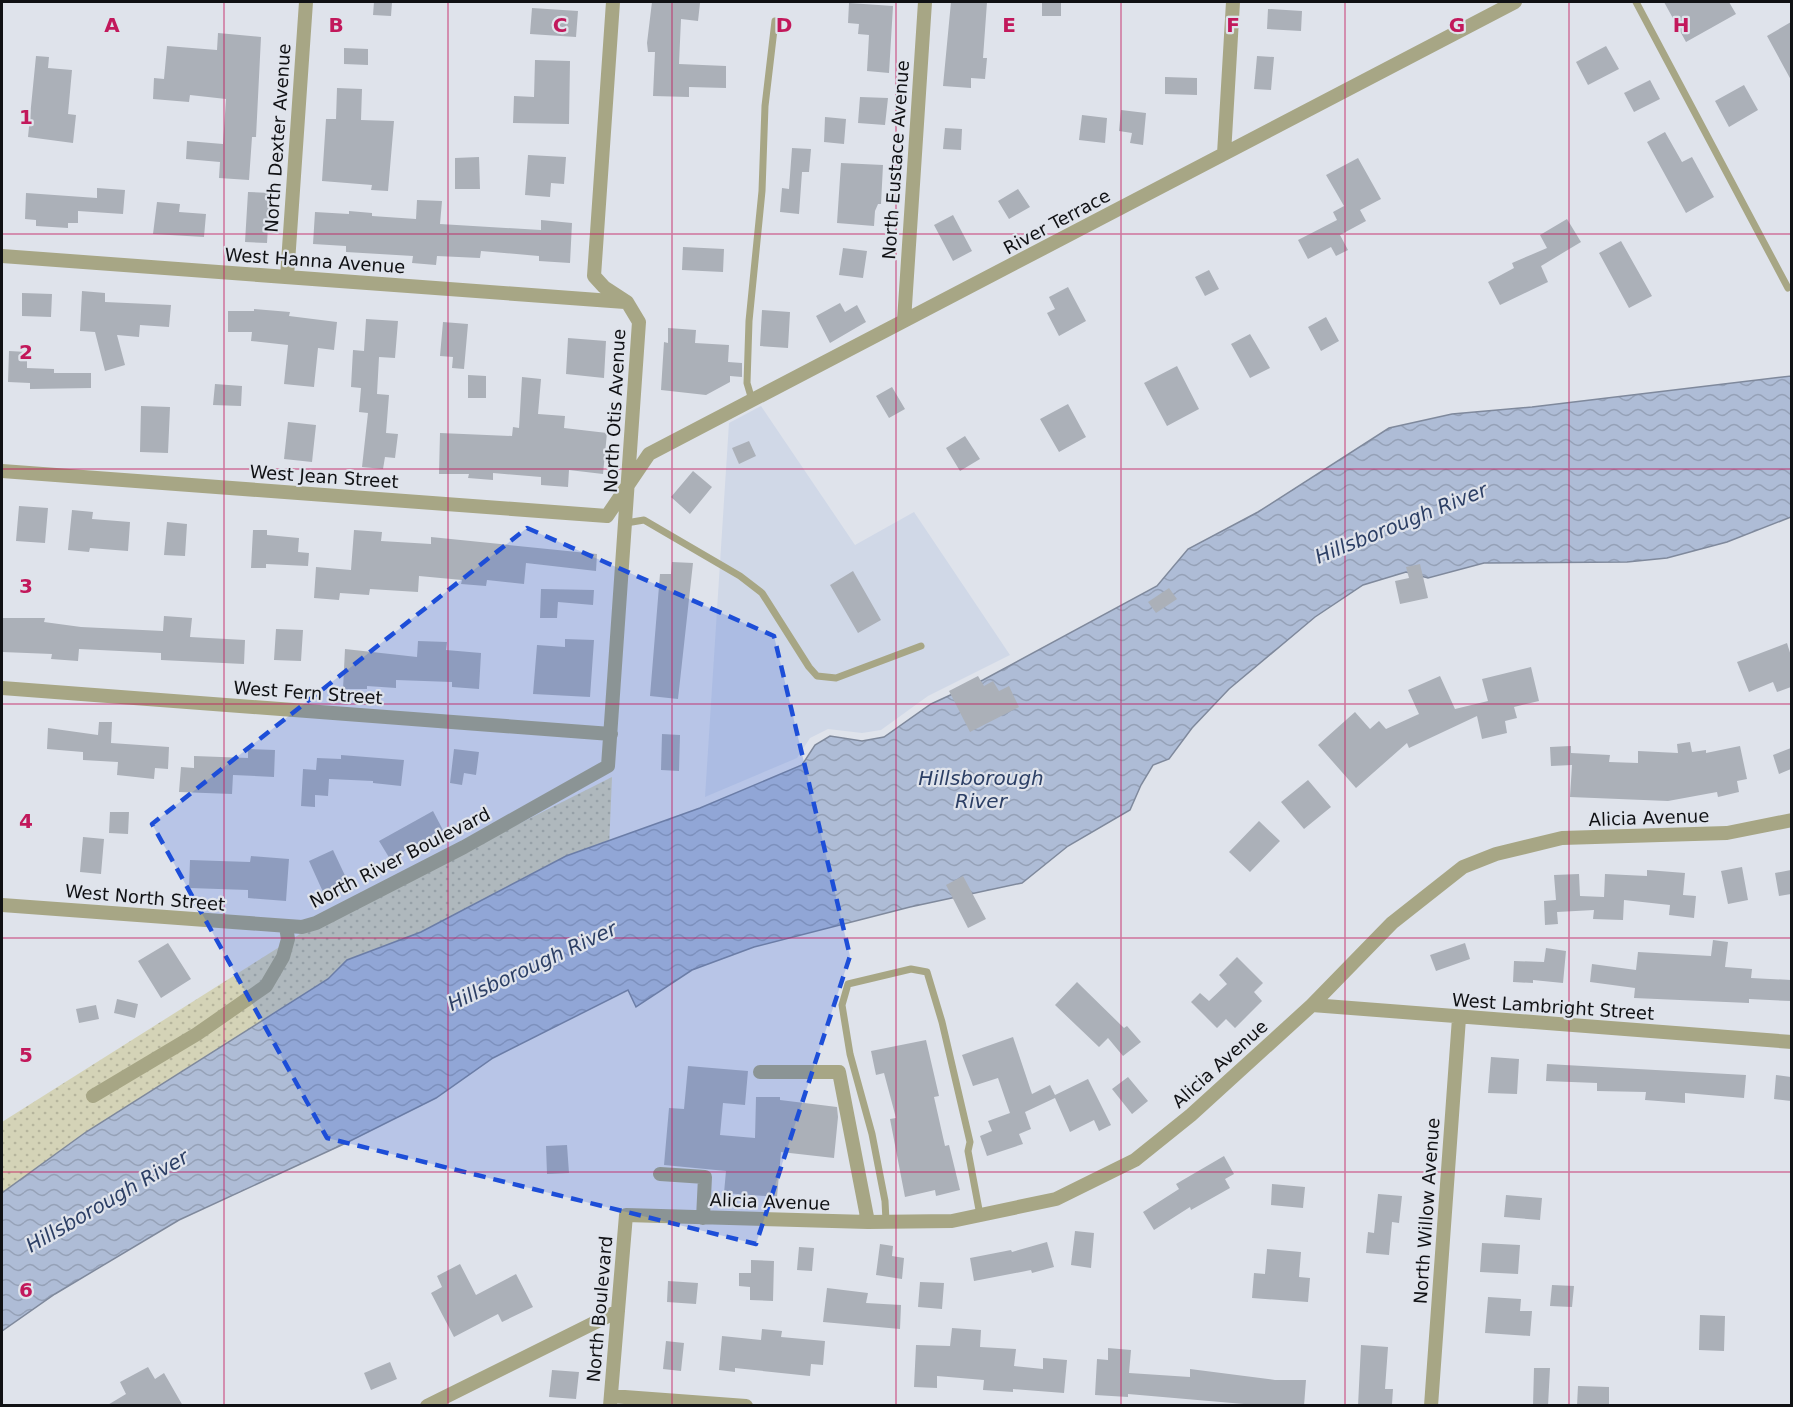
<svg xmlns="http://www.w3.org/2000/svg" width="1793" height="1407" font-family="'DejaVu Sans',sans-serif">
<defs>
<pattern id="park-dots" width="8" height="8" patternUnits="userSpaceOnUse" patternTransform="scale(1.5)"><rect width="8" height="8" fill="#d4d3b7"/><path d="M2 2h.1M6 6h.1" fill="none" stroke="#b5b49c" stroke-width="1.8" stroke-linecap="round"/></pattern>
<pattern id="water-waves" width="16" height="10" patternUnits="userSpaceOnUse" patternTransform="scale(1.5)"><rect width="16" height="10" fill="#aebcd6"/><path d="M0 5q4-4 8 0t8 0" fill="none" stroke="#95a1b7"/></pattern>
</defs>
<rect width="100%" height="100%" fill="#dfe3eb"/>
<path fill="#d0d8e7" d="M761,406L855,545L914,512L1010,655L928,696L881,730L862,733L828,729L810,738L797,758L705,797L729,423Z"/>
<path fill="url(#park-dots)" d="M612,777L609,848L2,1200V1122L300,934Z"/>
<path fill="url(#water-waves)" stroke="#7f899c" stroke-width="1.5" d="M1791,376V517L1727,542L1667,558L1627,562L1484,563L1428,578L1406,572L1363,585L1315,617L1229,689L1192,728L1169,759L1153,765L1141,785L1130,810L1068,846L1022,883L910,907L754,947L692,970L636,1007L628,990L493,1058L436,1098L346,1143L179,1220L55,1294L2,1331V1193L86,1132L328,979L347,960L421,932L566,856L700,808L802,765L815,745L830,736L862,741L884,737L931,704L983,680L1157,586L1188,549L1258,512L1389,428L1452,414L1532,407Z"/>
<path fill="#abb0b8" d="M374,2H392L391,16L373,15Z
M652,2L700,3L698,21L681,19L679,64L726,66V88L689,87V97L653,96L655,52H648L647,43Z
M951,2H987L983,58H987L985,79L971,78V88L943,86Z
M1042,2H1061V16H1042Z
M1664,2H1729L1736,14L1686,42Z
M849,3L893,6L889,73L867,71L869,35L858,34L859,24L848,23Z
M532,8L578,11L576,37L530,34Z
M1268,9L1302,11L1301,31L1267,29Z
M1791,22V80L1767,36Z
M218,33L261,37L256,137H252L249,180L219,178L220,162L186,159L187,141L223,144L226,99L190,95L189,102L153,99L154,78L164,79L167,46L217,50Z
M1606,46L1619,69L1588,85L1576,62Z
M344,48L368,49V65L344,64Z
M36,56L49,57L48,68L72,70L68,114L76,115L73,143L28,137Z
M1257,56L1274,57L1271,90L1254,89Z
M535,60L570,61L569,124L513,123L514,96L534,97Z
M1165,77L1197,78V95L1165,94Z
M1650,80L1660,99L1634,112L1624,93Z
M1744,85L1758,110L1729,127L1715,101Z
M337,88L362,89L361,120L394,121L388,191L371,190L372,185L322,181L326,119H336Z
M860,97L888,98L885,125L858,123Z
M1121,110L1146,113L1143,145L1130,143L1132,133L1119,131Z
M1082,115L1107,118L1105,143L1079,140Z
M825,117L846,119L844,144L824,142Z
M945,128L962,129L961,150L943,149Z
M1665,132L1682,162L1692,157L1714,197L1686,213L1647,142Z
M792,148L811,149L809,172H802L799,214L780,212L782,188L789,189Z
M528,155L566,157L564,184L551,183L550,197L525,195Z
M479,157L480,189H455V158Z
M1358,158L1381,199L1360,210L1366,221L1340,235L1348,250L1336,256L1331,247L1308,259L1298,240L1337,220L1333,212L1344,206L1326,175Z
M841,163L883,165L881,204H878L875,211L874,226L837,223Z
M97,188L125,190L123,214L78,211V223H68V228L36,226V220L25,219L26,193L97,198Z
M1018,189L1030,207L1009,219L998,201Z
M248,192L270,193L267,243L245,242Z
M417,200L442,201L440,224L541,230V220L572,223L570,263L539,261V256L481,251L480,258L437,256L436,265L412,263L413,256L346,252V246L313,244L315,212L349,214V211L372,213V216L416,219Z
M157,202L180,204L179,212L206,214L204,237L153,234Z
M953,215L972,251L953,261L934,225Z
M1567,219L1581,242L1541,266L1548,282L1500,305L1488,282L1514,268L1512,263L1547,248L1540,235Z
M1621,241L1652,296L1629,308L1599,253Z
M683,247L724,249L723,272L682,270Z
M843,248L867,251L863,278L839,275Z
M1209,270L1219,289L1205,296L1195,277Z
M1068,287L1086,321L1059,336L1047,313L1055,309L1049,297Z
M82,291L105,293V302L171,305L169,327L140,325L139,337L117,335L125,365L105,371L95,332L80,331Z
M22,293L52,294L51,317L22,316Z
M840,303L845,312L857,305L866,322L830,343L816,316Z
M254,309L290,312L289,316L337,322L334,350L318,348L314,387L284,384L288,345L251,341L252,332H228V311H254Z
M762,310L790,312L788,348L760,346Z
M1326,317L1339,341L1321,351L1308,327Z
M366,319L398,321L395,358L379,357L377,394L389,395L386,433L398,434L395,458L385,457L383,469L362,467L368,413L359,412L361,388L351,387L353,350L364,351Z
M443,322L468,324L464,369L452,368L453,357L440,356Z
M668,328L696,330L695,343L729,345L728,362L742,363V377L730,376V382L706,395L661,390L664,342L668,343Z
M1250,334L1270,368L1250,378L1231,344Z
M568,338L606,341L604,378L566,374Z
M9,351L27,352V368L54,369V373H91V388L30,389V383L8,382Z
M1177,366L1199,409L1167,426L1144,383Z
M468,375L486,376V398H468Z
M522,377L541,379L538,414L565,416L564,428L607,433L603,474L569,470L568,487L541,485V477L493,473V480L468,478L469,474H439L440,433L512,436L513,427L519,428Z
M215,384L242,386L241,406L213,405Z
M892,387L905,409L889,418L876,396Z
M1068,404L1086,437L1059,452L1040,419Z
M141,406L170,407L168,453L140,452Z
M288,422L316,425L312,462L284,459Z
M965,436L980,459L960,471L946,448Z
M749,441L756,456L739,464L732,448Z
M693,471L712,487L690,514L671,497Z
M19,506L48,508L45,543L16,541Z
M72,510L93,512L92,519L130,522L128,551L90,548L89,552L68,550Z
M167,522L187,524L185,556L164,555Z
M253,530H267V535L299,538L298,552L309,553L308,566L266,564V568H251Z
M354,530L382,532L381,541L431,544V537L597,554L596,571L526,563L524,584L487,580L486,586L461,584L462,580L419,576L418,592L370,589L369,595L340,593L339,600L314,598L316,567L351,570Z
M672,562L693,563L678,699L650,696L660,574H671Z
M1420,564L1428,598L1400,604L1395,581L1409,578L1406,567Z
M853,571L881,620L858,633L830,585Z
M1169,588L1177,599L1156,613L1148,602Z
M541,589L594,590L593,605L558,602L557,618H540Z
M164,616L192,618L190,637L245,640L244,664L161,660V653L79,649L78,661L51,659L52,654L2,652V618H45L44,622L81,627L163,631Z
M276,629L303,630L301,661L274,660Z
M565,639L594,640L590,697L533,694L537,645L565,647Z
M418,641L447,642L446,650L481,653L479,689L452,687V682L396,680V688L367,686V689H343L345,649L417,657Z
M1787,643L1791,656V687L1777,692L1773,682L1749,692L1737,662Z
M1531,667L1539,701L1514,707L1517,718L1505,721L1507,733L1482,739L1477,716L1409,748L1407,743L1356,788L1318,745L1355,712L1370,729L1379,721L1386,729L1419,714L1408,690L1440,676L1455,709L1488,701L1482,679Z
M978,676L984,686L993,681L999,691L1009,686L1019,707L970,732L949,691Z
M99,722H112L111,743L169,747L168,769L155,768L154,779L117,775L118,762L83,760V752L47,749L48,728L98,735Z
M662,734L680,735L679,771L661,770Z
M1690,742L1692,752L1706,750V753L1740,746L1747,779L1737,781L1739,792L1718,797L1717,792L1668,801L1570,797L1572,765L1551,766L1550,747L1571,746V753L1610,755L1609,762L1638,763V751L1678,753L1677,744Z
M1791,748V769L1779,774L1773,755Z
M248,749L275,750L274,777L233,775L232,794L179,792L181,767L194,768V756L248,758Z
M454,749L479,752L476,775L464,773L462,785L450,783Z
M341,755L404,760L401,786L373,783V781L329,779L328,796L315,795V807L301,806L303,769L316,770L317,758L341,759Z
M1308,780L1331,807L1304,829L1281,802Z
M433,811L443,830L390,859L379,841Z
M110,812H129L128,834L109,833Z
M1259,821L1280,841L1250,872L1229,852Z
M83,837L104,839L101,874L80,872Z
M333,850L348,882L323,892L309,861Z
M251,856L289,859L286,901L248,898V890L189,888L190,860L250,862Z
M1742,867L1748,900L1728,904L1721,871Z
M1647,870L1685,873L1683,895L1696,896L1694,918L1669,915L1670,905L1624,900L1623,920L1593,919L1594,910L1557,912L1558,924L1545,925L1544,901L1556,900L1554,875L1579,874L1580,896L1604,897L1605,874L1647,876Z
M1791,870V894L1779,896L1775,873Z
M963,876L986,919L968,928L946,885Z
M1713,940L1728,942L1725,967L1752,969L1751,978L1791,980V1001L1749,999V1003L1634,998L1635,988L1590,982L1592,964L1636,970L1638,952L1711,956Z
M168,943L191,979L161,998L138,961Z
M1465,943L1470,959L1436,971L1430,955Z
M1546,948L1566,951L1563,983L1533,980V983L1513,982L1514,961L1544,962Z
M1237,957L1263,983L1254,992L1262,1001L1235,1028L1226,1019L1217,1028L1191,1002L1200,993L1209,1001L1227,984L1219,975Z
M1077,982L1124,1028L1127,1026L1141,1042L1123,1056L1108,1038L1099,1047L1055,1005Z
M117,999L138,1004L135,1018L114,1013Z
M96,1005L99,1019L79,1023L76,1009Z
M1013,1037L1032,1094L1050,1085L1055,1095L1088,1079L1111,1125L1099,1131L1094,1120L1070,1132L1055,1098L1025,1112L1031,1129L1019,1134L1023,1144L987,1156L980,1136L992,1131L988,1121L1010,1113L998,1078L973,1086L962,1055Z
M926,1040L939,1096L934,1097L945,1146L949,1145L960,1190L936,1196L935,1190L905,1197L890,1119L896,1118L884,1073L876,1075L871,1051Z
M1491,1057L1519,1059L1517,1094L1488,1093Z
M1547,1064L1746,1075L1744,1098L1685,1093V1103L1645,1100L1646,1092L1597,1091V1083L1546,1081Z
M688,1066L748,1071L745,1105L723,1103L720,1135L755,1138L756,1097H780V1100L837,1107L838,1117L834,1158L781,1152L777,1197L724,1193L726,1171L664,1165L669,1108L684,1109Z
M1776,1075L1791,1077V1101L1774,1099Z
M1128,1077L1148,1101L1132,1114L1112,1089Z
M567,1145L569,1173L547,1174L546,1146Z
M1224,1156L1234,1174L1225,1179L1230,1188L1191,1210L1190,1207L1154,1230L1143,1212L1179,1189L1176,1184Z
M1272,1184L1305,1187L1303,1208L1271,1205Z
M1378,1194L1402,1196L1399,1223L1392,1222L1389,1255L1366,1253L1368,1232L1374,1233Z
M1506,1195L1542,1198L1540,1220L1504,1217Z
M1075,1231L1094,1233L1091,1268L1071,1265Z
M1047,1242L1054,1267L1032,1273L1031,1270L974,1281L970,1258L1011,1250L1012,1252Z
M1482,1243L1520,1245L1518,1274L1480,1272Z
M880,1244L893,1246L892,1256L904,1258L902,1279L876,1275Z
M799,1247L814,1248L812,1271L797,1270Z
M1267,1249L1301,1252L1299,1277L1310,1278L1308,1302L1252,1298L1254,1273L1265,1274Z
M751,1260L774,1261L773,1301L750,1300V1287L739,1286V1273H751Z
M460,1264L476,1295L516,1274L533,1307L502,1322L498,1314L454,1337L431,1293L442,1287L437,1276Z
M668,1281L698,1283L696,1304L667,1302Z
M920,1282L944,1283L942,1309L918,1307Z
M1552,1285L1574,1286L1572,1307L1550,1306Z
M827,1288L868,1293L866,1303L901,1305L900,1329L823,1322Z
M1488,1297L1521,1299L1520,1311H1532L1530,1336L1485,1333Z
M1700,1315L1725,1316L1724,1351L1699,1350Z
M952,1328L981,1330L980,1347L1016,1349L1014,1366L1043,1369V1358L1067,1360L1064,1393L1013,1389V1392L983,1390L984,1380L937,1376V1388L914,1387L916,1345L950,1346Z
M762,1329L782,1331L781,1337L825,1341L823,1365L811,1364L810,1376L735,1368V1372L719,1370L722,1336L761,1340Z
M666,1341L684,1343L681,1371L663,1369Z
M1361,1345L1388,1347L1385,1389H1393L1392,1404L1358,1406Z
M1108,1348L1131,1350L1129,1373L1190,1377V1369L1275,1380H1306L1304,1406H1267L1128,1394V1397L1095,1395L1097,1359L1108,1360Z
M390,1362L397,1379L371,1390L364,1373Z
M148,1367L155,1379L164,1373L183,1406H106L126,1394L120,1382Z
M1534,1368H1550L1548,1406H1533Z
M552,1370L579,1372L576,1399L549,1397Z
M1578,1386L1609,1387V1406H1577Z"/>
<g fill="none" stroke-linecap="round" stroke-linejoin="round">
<path stroke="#a7a685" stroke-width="7" d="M1636,2L1788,288
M752,400L747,383L749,321L762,191L765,106L775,21
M626,523L644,520L740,576L762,593L809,667L817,676L836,678L921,646
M886,1221L885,1201L872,1134L850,1054L842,1005L848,984L911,969L927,972L942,1022L970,1142L968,1151L980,1215"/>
<path stroke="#a7a685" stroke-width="14" d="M1224,154L1233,2
M2,256L625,302
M287,277L306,2
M904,321L925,2
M2,471L607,516L649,454L1515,2
M2,688L611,734
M2,905L302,927L316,923L464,847L608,766L639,322L627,302L604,287L594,276L613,2
M1312,1005L1792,1042
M760,1072H839L868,1222
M93,1096L197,1034L266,986L283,957L288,939L286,927
M660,1174L705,1177L703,1218
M611,1396L746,1406
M427,1406L618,1311
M610,1406L626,1215L868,1222L952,1221L1056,1199L1135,1160L1191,1115L1312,1005L1392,923L1463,867L1496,854L1562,838L1727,833L1792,820
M1431,1406L1459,1018"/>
</g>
<path fill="#1d4ed8" fill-opacity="0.2" stroke="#1d4ed8" stroke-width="4.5" stroke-dasharray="12 8" stroke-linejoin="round" d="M527,528L774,636L850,956L756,1244L327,1138L152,824Z"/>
<path fill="none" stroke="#c2185b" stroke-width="1.5" stroke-opacity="0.55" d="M224,2V1406M448,2V1406M672,2V1406M896,2V1406M1121,2V1406M1345,2V1406M1569,2V1406M2,234H1792M2,469H1792M2,704H1792M2,938H1792M2,1172H1792"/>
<g text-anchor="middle" stroke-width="4.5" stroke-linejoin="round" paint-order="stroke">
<g font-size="18" fill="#101114" stroke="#dfe3eb">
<text transform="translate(278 138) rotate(-86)" y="6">North Dexter Avenue</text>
<text transform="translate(896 160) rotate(-86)" y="6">North Eustace Avenue</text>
<text transform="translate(1057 222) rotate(-28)" y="6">River Terrace</text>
<text transform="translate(315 261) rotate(4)" y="6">West Hanna Avenue</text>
<text transform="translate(615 411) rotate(-87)" y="6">North Otis Avenue</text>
<text transform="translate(324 477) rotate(4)" y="6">West Jean Street</text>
<text transform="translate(308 693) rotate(4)" y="6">West Fern Street</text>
<text transform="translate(1649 818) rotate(-2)" y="6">Alicia Avenue</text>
<text transform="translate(400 858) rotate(-27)" y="6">North River Boulevard</text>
<text transform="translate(145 898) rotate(5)" y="6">West North Street</text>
<text transform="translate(1553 1007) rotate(4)" y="6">West Lambright Street</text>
<text transform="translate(1220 1064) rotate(-42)" y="6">Alicia Avenue</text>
<text transform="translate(770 1202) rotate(2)" y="6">Alicia Avenue</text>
<text transform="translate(1427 1211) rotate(-86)" y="6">North Willow Avenue</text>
<text transform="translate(600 1309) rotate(-85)" y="6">North Boulevard</text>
</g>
<g font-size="20" font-style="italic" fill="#2c3f65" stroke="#dfe3eb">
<text transform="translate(1401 523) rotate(-22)" y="7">Hillsborough River</text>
<text x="981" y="785">Hillsborough<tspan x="981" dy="23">River</tspan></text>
<text transform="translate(532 966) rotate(-25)" y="7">Hillsborough River</text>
<text transform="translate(107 1201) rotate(-30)" y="7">Hillsborough River</text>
</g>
</g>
<g font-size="20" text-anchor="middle" font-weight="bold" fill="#c2185b" stroke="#dfe3eb" stroke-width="4.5" stroke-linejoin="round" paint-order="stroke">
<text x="112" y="32">A</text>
<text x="336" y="32">B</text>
<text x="560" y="32">C</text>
<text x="784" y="32">D</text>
<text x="1009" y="32">E</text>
<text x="1233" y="32">F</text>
<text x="1457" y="32">G</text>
<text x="1681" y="32">H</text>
<text x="26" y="124">1</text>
<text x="26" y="359">2</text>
<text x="26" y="593">3</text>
<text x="26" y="828">4</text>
<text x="26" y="1062">5</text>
<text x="26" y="1297">6</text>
</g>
<rect width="1793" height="1407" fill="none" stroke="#101114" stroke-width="6"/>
</svg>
